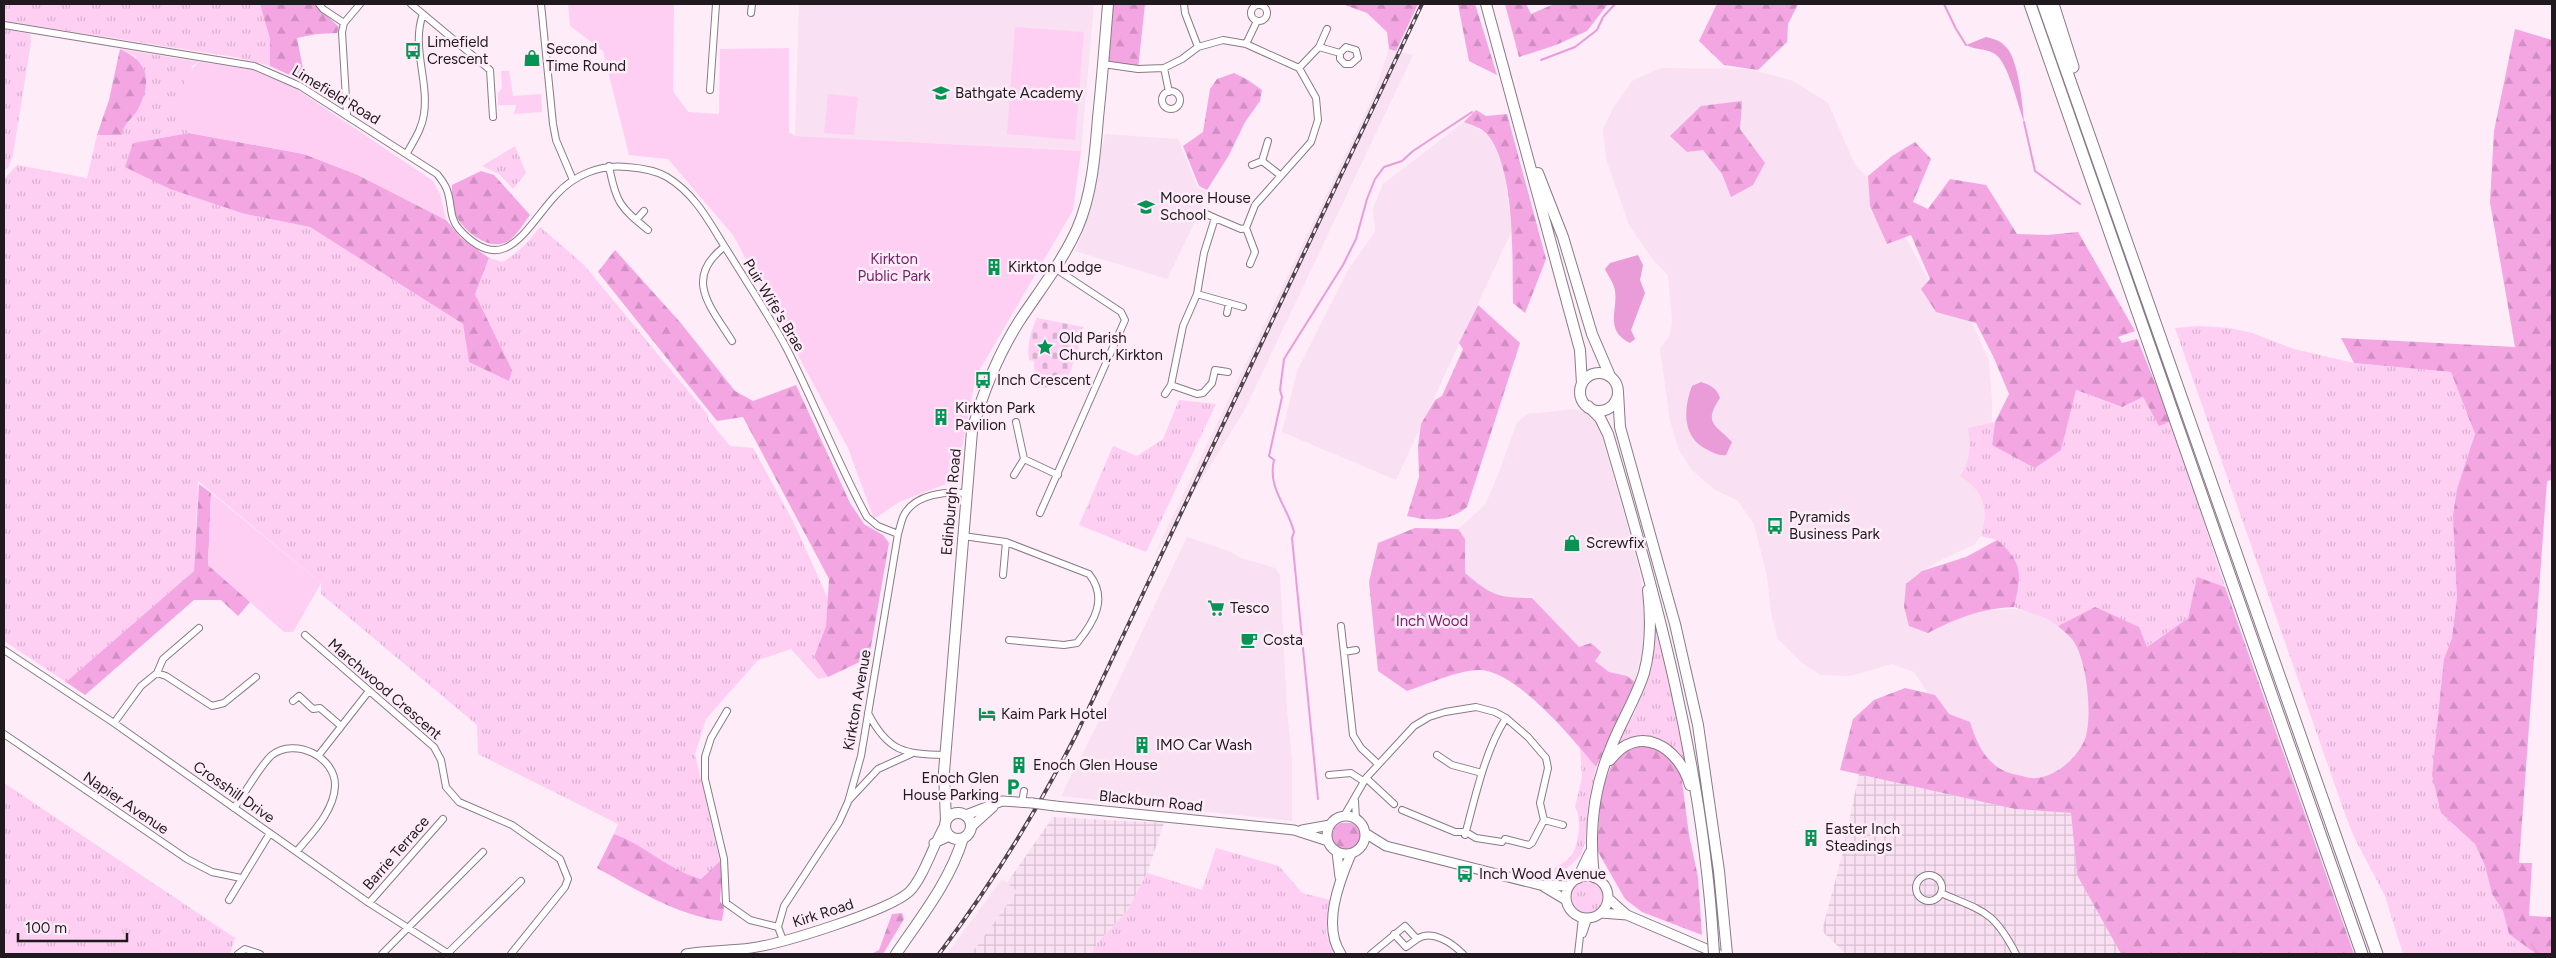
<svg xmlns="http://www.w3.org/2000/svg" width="2556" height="958" font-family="Figtree,sans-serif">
<defs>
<pattern id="industrial-grid" width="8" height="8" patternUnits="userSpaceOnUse" patternTransform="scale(1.25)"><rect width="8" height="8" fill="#f9e0f2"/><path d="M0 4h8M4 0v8" fill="none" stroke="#d5c0cf"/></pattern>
<pattern id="grass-tufts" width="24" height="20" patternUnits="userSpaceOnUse" patternTransform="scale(1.25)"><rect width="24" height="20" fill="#fecff3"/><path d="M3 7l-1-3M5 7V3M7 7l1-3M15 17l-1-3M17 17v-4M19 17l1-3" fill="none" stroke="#d9b1d0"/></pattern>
<pattern id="forest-firs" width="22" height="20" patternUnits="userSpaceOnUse" patternTransform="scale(1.25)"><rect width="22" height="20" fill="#f4a6e3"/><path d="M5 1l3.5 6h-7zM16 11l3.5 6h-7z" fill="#d18ec2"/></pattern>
<pattern id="cemetery-stones" width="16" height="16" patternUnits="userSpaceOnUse" patternTransform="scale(1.25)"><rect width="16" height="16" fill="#fecff3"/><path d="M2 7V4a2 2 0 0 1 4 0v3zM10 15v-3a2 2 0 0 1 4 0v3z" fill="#d9b1d0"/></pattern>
</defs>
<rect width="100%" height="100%" fill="#feecf9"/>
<path fill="#f9e0f2" d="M799,4H1094L1081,151L795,136Z
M1389,49L1413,55L1244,411L1153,558L1372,99Z
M1660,68L1749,69L1793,81L1828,103L1855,165L1882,192L1930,283L1968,313L1989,361L1992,402L1991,472L1984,530L1975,544L1939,561L1915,576L1905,600L1906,616L1919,629L1973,611L2014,609L2058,614L2092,664L2091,732L2068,769L2043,778H2013L1990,771L1956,735L1914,672L1892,664L1850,676L1821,675L1802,663L1778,639L1771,613L1767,576L1754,524L1737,500L1715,490L1691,469L1678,448L1670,421L1660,349L1670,335L1672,321L1668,275L1653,260L1629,225L1606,159L1603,129L1614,107L1632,81Z
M1464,122L1487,133L1503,163L1512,230L1396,480L1282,432L1297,371L1348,270L1375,232L1373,208L1383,184Z
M1105,134L1178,139L1197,187L1209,193L1167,279L1075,251L1087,221Z
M1574,409L1586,413L1599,426L1634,549L1642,583L1645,616V638L1635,682L1627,676L1609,672L1595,660L1601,652L1579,648L1533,598H1514L1488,592L1464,573L1465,539L1458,529L1485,505L1498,475L1517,422L1528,414Z
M1187,537L1231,552L1241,558L1275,568L1280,575L1287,709L1292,760V821L1061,796L1112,695Z
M1002,879L1017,890L971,954H947Z"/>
<path fill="url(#industrial-grid)" d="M1859,774L2015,809L2071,813L2077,875L2121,954H1846L1822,931L1842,855Z
M1053,817L1164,823L1147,873L1128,910L1098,942L1091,954H971L1017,891L1007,883Z"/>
<path fill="url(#grass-tufts)" d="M4,4H260L270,39V66L240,58L4,21Z
M4,29L30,34L31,42L13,155L9,166L4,171Z
M120,49L200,62L192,66L182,125L189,133L133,143L245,214L310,227L463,324L469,362L512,370L475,294L489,258L502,262C519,253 529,241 540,227L584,265L708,415V419L730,446L753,448L793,521L828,599L826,626L814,657L828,677L818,679L791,649L758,660L706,719L695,754L720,861L701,879C670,871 645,845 614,834L618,824L478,754L477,725L321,594V583L198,481L194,571L66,682L4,641V179L17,165L87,178L97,135H122V128L131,119L136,56Z
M515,146L526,173L513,189L499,174L482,166Z
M2198,326L2230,328L2252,333L2294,349L2354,363L2451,372L2475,434L2457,489V597L2452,638L2444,659L2441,813L2475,844L2485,866L2492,894L2503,911L2509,934L2536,954H2403L2385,896L2353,835L2345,814L2175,328Z
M2075,390L2121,407L2143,397L2159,425L2171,421L2225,587L2197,578L2188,618L2146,647L2095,607L2058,626L2046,618L2014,607L2020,582L1997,540L1981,536C1989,509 1985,492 1960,476C1971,460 1971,447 1968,428L1995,422L1992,445L2061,450Z
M1179,400L1216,404L1146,552L1079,525L1113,446L1137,456L1163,439Z
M1653,612L1671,688L1686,766C1662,730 1653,740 1615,748L1635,712L1647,677Z
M1580,747L1596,767L1589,800L1585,842L1581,855L1559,876L1554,875L1555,868C1561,864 1569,860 1573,853C1579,842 1582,817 1575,807L1582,777Z
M4,783L235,938L230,954H4Z
M1216,848L1279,866L1302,893L1330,900L1326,933L1333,954H1091L1098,942L1128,910L1147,873L1202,890Z
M1568 897a19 19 0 1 1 38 0a19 19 0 1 1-38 0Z"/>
<path fill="url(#forest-firs)" d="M260,4H314L339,27L337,33L317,34L297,38L304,74L294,77L270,66V39Z
M1112,4H1145L1138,69L1103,64Z
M1342,4H1418L1396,51L1389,49L1387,32L1367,13Z
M1458,4H1475L1497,75L1469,61Z
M1505,4H1526L1531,14L1554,4H1608L1587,31L1556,45L1519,57Z
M1717,4H1798L1788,24L1787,42L1758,70L1724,65L1699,41Z
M2515,29L2552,40V480L2547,481L2519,863H2532L2529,916L2552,917V954H2536L2509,934L2503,911L2492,894L2485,866L2475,844L2441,813L2432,775L2444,659L2452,638L2457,597L2453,516L2457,489L2475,434L2451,372L2354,363L2341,338L2515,347L2490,202L2494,131Z
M120,49C149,62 152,81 138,109C133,119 123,123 122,135H97L109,100Z
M1234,73L1248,80L1262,90L1260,101L1245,122L1229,155L1207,190L1199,186L1183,146L1203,132L1210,89L1217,79Z
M1742,101L1740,129L1765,163L1753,185L1731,197L1722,174L1703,150L1687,152L1670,136L1701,106Z
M1476,110L1486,116L1507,114L1546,259L1525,313L1513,303C1512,258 1516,169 1487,134C1482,128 1471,125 1464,122Z
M189,133L304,154L358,175L446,220L461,238L489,258L475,294L512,370L509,381L469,362L463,324L310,227L245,214L170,189L125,167L133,143Z
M1915,142L1931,159L1913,202L1928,209L1950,179L1986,185L2017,234L2047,235L2078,232L2135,331L2118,337L2122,343L2137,339L2171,421L2159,426L2143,397L2122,407L2076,390L2061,450L2035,468L1992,445L1995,422L2009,394L1993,356L1976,323L1936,312L1921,289L1930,279L1911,235L1887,244L1870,206L1868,176L1892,156Z
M481,171L494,175L530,215C524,223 518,233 510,240C493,253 467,234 458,219C452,209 452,196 452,185Z
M615,250L679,321L735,391L753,401L796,385L850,503L864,524L883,535L889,543L870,652L866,659L828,677L814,657L826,626L829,579L743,417L717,421L598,272Z
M1478,305L1520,343L1467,507C1449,522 1429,521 1407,516L1419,477L1418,446L1421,424L1435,400L1442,396L1463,349L1459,343Z
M199,484L211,493L208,565L250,602L238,616L221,600H194L85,695L66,682L194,571Z
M1415,528L1458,529L1465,539V573C1491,595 1497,598 1532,598L1579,647L1591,643L1601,652L1595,661L1609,672L1627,676L1635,682L1626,707L1596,767C1574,740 1517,671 1480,670C1461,669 1425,685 1407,691L1378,671L1369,582L1378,543Z
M1997,540C2023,562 2022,575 2014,607C1982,608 1957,618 1928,633L1909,626L1904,607L1906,584L1922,571L1966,557Z
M2197,577L2225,587L2354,954H2121L2077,875L2071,813L2015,809L1840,770L1853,719L1874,700L1905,688L1935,695L1949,714L1970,722C1978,748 1989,770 2018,775C2023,776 2031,779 2036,778C2056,777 2078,757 2085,739C2093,716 2087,658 2072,639C2068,634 2062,630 2058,626L2095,607L2139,627L2147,647L2188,618Z
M1645,745L1657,748L1670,757L1681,774L1689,835L1698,877L1702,935L1642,912L1625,899L1597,850L1600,804L1604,784L1612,764L1624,752L1637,746Z
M1340,823H1352L1360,827L1361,842C1348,851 1344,853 1330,841L1334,828Z
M614,834C645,845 670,871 701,879L720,861L722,872L720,901L724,907L722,921C676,915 637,890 597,868Z
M902,913L904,919L883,954H871L879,950L892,914Z"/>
<path fill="url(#cemetery-stones)" d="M1037,318L1083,327L1079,346L1065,386L1036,388L1034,361L1029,360C1027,344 1030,333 1037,318Z"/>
<path fill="#fecff3" d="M568,4H674L673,91L688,112L719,114L720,49L789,48V132L795,136L1081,151L1073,210L976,376L961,452L951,482L899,502L874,519L848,448L733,235L668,159L629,155L603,51L570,26Z
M1015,27L1084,32L1075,140L1007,134Z
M200,62L255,70L289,84L433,181L440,194L446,220L358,175L304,154L189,133L182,126C182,103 178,76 200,62Z
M501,71H509L513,96L541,94L542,112L514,114L516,105H498V93L502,88Z
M828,94L858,97L854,135L824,133Z
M211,493L321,583L293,632H284L208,565Z"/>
<path fill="#e99cd8" d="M1986,37C1994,39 2000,40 2006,47C2018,58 2023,105 2024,122C2018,106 2008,62 1995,54C1985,48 1975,50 1966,45Z
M1638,255L1643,265L1640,280L1645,293L1631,330L1635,339L1630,343C1604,330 1618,310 1615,291C1614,283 1608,276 1605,269L1610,263Z
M1701,382C1710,385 1717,388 1720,398C1702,424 1717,426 1732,442L1726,455C1719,456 1714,453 1708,450C1682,438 1683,409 1692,386Z"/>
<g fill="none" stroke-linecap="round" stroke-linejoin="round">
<path stroke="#e99cd8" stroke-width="2" d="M1944,4L1956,29L1966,45
M1541,60L1575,47L1597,30L1603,17L1615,4
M2024,122L2035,171L2080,204
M1318,799L1292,538L1294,532C1288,507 1267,488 1274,460L1269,456L1282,397L1280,390L1284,359L1343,265L1356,239L1367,199L1375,179L1384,167L1402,161L1413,151L1472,112
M2531,944L2538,954"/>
<g stroke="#8a7a86" stroke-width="8">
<path id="street" d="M319,4L323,9L344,23
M411,4L490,70L493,117
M541,4L553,124L556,140L573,180
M1184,4L1185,13L1198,47
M1251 13a8 8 0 1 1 16 0a8 8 0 1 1-16 0Z
M751,13L752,4
M4,25L254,66L300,86L437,174C441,179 445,184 447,190C452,203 449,218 459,229C505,280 526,227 556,195C574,175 600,164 627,167C641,168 655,170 667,177C698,196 711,226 730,255C749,286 770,317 787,349C815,404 837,462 867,517L878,526L898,534
M1246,44L1257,21
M1319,47L1340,53L1346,47L1356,50L1358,58L1351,64H1345L1340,59V53
M1103,64L1138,69L1164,68L1182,59L1198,47L1223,40L1246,44L1299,68L1316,98L1318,120L1311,142L1255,205L1246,228L1241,229L1215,218L1204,253L1197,294L1183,326L1171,385L1165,394
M1164,68L1169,92
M1299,68L1319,47L1327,29
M710,90L716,4
M1162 100a9 9 0 1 1 18 0a9 9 0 1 1-18 0Z
M347,115L342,32L344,23L360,4
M407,153C414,140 422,129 424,114C429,81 411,46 423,14
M1262,161L1268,141
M1252,165L1262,161L1280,175
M609,166C616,203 620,207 648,230
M1204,213L1215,218
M636,220L644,211
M1246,228L1255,252L1250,264
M724,247C683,279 711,307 732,341
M1197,294L1243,307
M1227,313L1229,303
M1171,385L1197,394L1203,393L1212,383L1215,370L1228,372
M1016,422L1024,459L1058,475
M1014,475L1024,459
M1040,513L1125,320L1121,312L1056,269
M963,536L1006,542L1089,574C1108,598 1095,621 1077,643L1064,645L1009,640
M1003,575L1006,542
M1341,626L1353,735L1361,748L1378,764
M305,635L434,747L441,760L446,787L459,802L512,825L560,859L568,879L565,887L511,954
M4,650L114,723L369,903L449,954
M1344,652L1356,650
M157,673L163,659L199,628
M293,701L299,696L313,709L320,708L341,726
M727,711L711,738L705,757V779L724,859L726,903L750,920L778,927
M868,713C888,752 904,754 945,755
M114,723L141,686L157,673L166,676L212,706L224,703L256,677
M4,734L187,859L212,872L241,878
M1437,755L1452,765L1482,773
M318,756L369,691
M1329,775L1351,773L1363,781
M1366,778L1394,804
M849,800L878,769L911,754
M1355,801L1356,819
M1022,802L1024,791
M234,808C244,795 261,764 272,755C295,737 336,757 335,786C334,811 312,833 297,851
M1402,810L1455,832H1466L1476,838L1502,842
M1344,816L1366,778L1414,726L1429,717L1445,712L1476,707L1495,712L1506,718L1528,737L1546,758L1548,768L1540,803L1544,820L1532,843L1529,845L1505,839
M1544,820L1563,825
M1465,835C1475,798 1485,750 1506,718
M1916 888a13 13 0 1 1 26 0a13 13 0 1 1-26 0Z
M1941,893C1984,912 1993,910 2016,954
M229,900L270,833
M369,903L443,819
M1394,934L1406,947L1417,939
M1583,934L1588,919
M783,940L778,927L784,906L839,822L848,802L861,756L898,534C900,528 901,521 904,515C915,494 946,491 967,493
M448,953L521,881
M238,954L245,949L260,954
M382,954L483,852
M1371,954L1405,926L1417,939C1432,929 1452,943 1463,954
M1578,954L1582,918"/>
</g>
<g stroke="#8a7a86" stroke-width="11">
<path id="secondary" d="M1055,806L1294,830L1328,841
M966,815L1002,801L1032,803
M1327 835a19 19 0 1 1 38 0a19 19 0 1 1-38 0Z
M971,827L993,807
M1302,830L1330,825
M1365,833L1386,846L1540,885L1569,886
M934,843L950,836
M1337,852L1340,877
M1566 897a21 21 0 1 1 42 0a21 21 0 1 1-42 0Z
M1541,885L1566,900
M1608,898L1627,915L1718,954
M1601,913L1627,915
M686,954C708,950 729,951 751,948C781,944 888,911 909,892C923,879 934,843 945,825
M1341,954C1322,926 1339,882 1351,854"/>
</g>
<g stroke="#8a7a86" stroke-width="12">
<path id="primary" d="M1486,4L1580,350L1582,384
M1538,173L1563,237L1592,334L1610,376
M1580 392a19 19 0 1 1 38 0a19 19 0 1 1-38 0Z
M1618,392L1620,427L1675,624L1698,725L1719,871L1727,954
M1588,406L1600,418L1608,434C1657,599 1702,766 1713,939
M1610,760C1639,722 1679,747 1690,785
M945 826a13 13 0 1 1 26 0a13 13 0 1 1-26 0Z
M946,821L944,772L972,431C983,392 998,354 1020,320C1040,290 1062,262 1077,229C1092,195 1095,155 1098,118C1102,80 1105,42 1108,4
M1594,877C1589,834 1593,790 1610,750C1620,723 1635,701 1644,673C1651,647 1651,617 1648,590
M1578,878L1590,853
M896,954C921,917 950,881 963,838"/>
</g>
<g stroke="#8a7a86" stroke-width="13">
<path id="highway" d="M2030,4L2362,954
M2043,4L2377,954
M2053,4L2073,67"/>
</g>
<use href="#street" stroke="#fff" stroke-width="6"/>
<use href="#secondary" stroke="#fff" stroke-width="9"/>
<use href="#primary" stroke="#fff" stroke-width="10"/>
<use href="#highway" stroke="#fff" stroke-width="11"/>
<g stroke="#4e454b" stroke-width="4">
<path id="rail" d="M939,954C992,884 1037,811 1077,733L1422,4"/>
</g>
<use href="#rail" stroke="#feecf9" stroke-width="2" stroke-dasharray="5.5" stroke-linecap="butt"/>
<g stroke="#8a7a86" stroke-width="11" stroke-linecap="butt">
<path id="secondary-bridge" d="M1032,803L1055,806"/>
</g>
<g stroke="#8a7a86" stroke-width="12" stroke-linecap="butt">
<path id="primary-bridge" d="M1713,939L1714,954"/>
</g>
<use href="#secondary-bridge" stroke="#fff" stroke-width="9"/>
<use href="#primary-bridge" stroke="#fff" stroke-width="10"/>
</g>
<defs>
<g id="bus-bare" transform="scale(1.35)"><path d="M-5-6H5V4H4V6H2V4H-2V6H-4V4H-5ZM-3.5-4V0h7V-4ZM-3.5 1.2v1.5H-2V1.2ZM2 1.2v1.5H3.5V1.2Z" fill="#069454" stroke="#feecf9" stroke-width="2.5" paint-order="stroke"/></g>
<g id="shop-bare" transform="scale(1.35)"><path d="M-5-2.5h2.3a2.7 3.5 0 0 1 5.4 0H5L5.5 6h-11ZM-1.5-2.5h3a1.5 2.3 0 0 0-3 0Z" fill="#069454" stroke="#feecf9" stroke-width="2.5" paint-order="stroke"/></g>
<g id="school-bare" transform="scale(1.35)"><path d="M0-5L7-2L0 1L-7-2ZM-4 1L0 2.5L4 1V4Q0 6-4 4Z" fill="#069454" stroke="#feecf9" stroke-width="2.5" paint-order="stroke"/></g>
<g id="building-bare" transform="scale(1.35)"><path d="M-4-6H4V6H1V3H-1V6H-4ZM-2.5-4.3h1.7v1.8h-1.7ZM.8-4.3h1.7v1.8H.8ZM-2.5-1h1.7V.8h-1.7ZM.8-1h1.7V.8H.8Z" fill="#069454" stroke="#feecf9" stroke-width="2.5" paint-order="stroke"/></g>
<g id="sight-bare" transform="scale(1.35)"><path d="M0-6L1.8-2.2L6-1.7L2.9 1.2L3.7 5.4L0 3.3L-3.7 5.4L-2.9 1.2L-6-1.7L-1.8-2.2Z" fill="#069454" stroke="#feecf9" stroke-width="2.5" paint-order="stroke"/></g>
<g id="supermarket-bare" transform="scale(1.35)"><path d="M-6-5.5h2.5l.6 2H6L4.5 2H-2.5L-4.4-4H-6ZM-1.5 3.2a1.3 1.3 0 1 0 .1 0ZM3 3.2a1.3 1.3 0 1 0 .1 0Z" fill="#069454" stroke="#feecf9" stroke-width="2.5" paint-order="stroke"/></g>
<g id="cafe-bare" transform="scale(1.35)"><path d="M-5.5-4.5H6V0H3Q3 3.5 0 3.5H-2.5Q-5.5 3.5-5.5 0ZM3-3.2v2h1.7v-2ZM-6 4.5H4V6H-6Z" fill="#069454" stroke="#feecf9" stroke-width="2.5" paint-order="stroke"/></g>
<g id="hotel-bare" transform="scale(1.35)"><path d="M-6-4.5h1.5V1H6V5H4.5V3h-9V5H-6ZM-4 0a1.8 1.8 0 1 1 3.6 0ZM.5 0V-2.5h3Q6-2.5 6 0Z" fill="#069454" stroke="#feecf9" stroke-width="2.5" paint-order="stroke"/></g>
<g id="parking-bare" transform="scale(1.35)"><path d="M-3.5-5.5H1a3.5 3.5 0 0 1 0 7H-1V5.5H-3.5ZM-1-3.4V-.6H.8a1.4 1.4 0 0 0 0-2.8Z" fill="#069454" stroke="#feecf9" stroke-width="2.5" paint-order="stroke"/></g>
</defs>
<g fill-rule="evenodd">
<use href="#bus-bare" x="413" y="51"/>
<use href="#shop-bare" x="532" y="58"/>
<use href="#school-bare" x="941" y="93"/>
<use href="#school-bare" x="1146" y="207"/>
<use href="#building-bare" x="994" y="267"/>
<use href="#sight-bare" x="1045" y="347"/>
<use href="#bus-bare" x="983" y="380"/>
<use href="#building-bare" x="941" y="417"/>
<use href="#bus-bare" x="1775" y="526"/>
<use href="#shop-bare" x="1572" y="543"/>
<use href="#supermarket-bare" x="1216" y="608"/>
<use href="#cafe-bare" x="1249" y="640"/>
<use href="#hotel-bare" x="987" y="714"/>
<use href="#building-bare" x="1142" y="745"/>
<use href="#building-bare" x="1019" y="765"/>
<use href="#parking-bare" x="1013" y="787"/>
<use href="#building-bare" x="1811" y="838"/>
<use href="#bus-bare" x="1465" y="874"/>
</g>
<g text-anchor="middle" stroke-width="5" stroke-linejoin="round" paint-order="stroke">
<g font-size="15" fill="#201a1e" stroke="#feecf9" text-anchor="start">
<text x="427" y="47">Limefield<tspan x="427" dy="17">Crescent</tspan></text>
<text x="546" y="54">Second<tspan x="546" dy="17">Time Round</tspan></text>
<text x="955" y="98">Bathgate Academy</text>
<text x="1160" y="203">Moore House<tspan x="1160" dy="17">School</tspan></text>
<text x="1008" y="272">Kirkton Lodge</text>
<text x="1059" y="343">Old Parish<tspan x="1059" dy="17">Church, Kirkton</tspan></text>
<text x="997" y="385">Inch Crescent</text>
<text x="955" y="413">Kirkton Park<tspan x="955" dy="17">Pavilion</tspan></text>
<text x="1789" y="522">Pyramids<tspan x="1789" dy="17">Business Park</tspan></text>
<text x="1586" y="548">Screwfix</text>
<text x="1230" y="613">Tesco</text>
<text x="1263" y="645">Costa</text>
<text x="1001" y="719">Kaim Park Hotel</text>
<text x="1156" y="750">IMO Car Wash</text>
<text x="1033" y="770">Enoch Glen House</text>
<text x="999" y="783" text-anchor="end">Enoch Glen<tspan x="999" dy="17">House Parking</tspan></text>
<text x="1825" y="834">Easter Inch<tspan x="1825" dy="17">Steadings</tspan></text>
<text x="1479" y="879">Inch Wood Avenue</text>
</g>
<g font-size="15" fill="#201a1e" stroke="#feecf9">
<text transform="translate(336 95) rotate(31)" y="5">Limefield Road</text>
<text transform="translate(774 305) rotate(59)" y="5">Puir Wife's Brae</text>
<text transform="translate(951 502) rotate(-85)" y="5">Edinburgh Road</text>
<text transform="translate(385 689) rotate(41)" y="5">Marchwood Crescent</text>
<text transform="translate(857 700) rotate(-80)" y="5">Kirkton Avenue</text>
<text transform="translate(234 792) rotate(35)" y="5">Crosshill Drive</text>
<text transform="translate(1151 801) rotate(6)" y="5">Blackburn Road</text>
<text transform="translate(126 803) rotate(34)" y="5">Napier Avenue</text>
<text transform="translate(396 853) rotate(-49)" y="5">Barrie Terrace</text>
<text transform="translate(823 913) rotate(-18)" y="5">Kirk Road</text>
</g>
<g font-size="15" fill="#79216c" stroke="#feecf9">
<text x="894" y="264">Kirkton<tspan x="894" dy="17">Public Park</tspan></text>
<text x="1432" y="626">Inch Wood</text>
</g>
</g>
<rect width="2556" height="958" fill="none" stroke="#201a1e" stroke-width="10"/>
<path d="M18 933v8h109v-8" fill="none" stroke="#201a1e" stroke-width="2.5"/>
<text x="25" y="933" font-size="15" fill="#201a1e" stroke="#feecf9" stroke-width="4" paint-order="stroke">100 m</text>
</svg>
